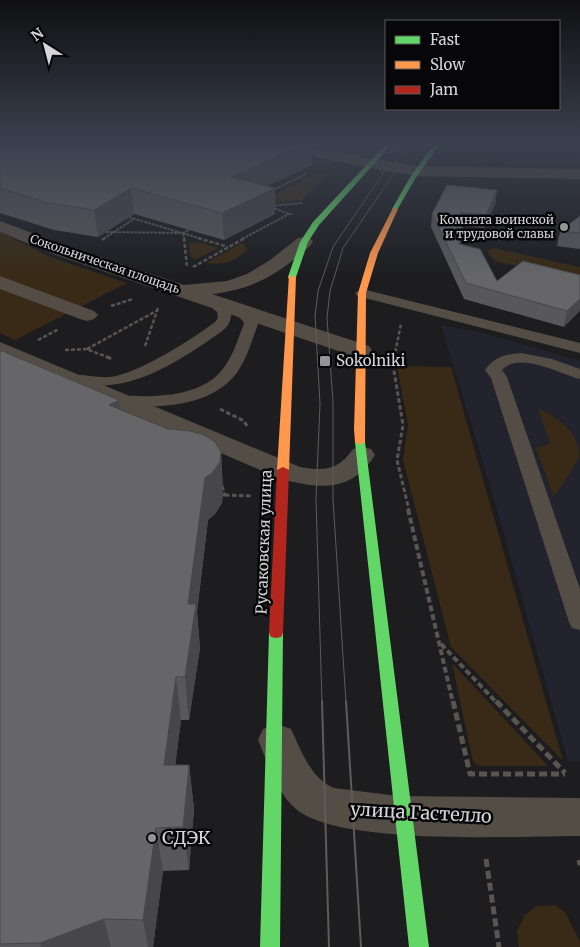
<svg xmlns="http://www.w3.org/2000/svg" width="580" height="947" font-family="Merriweather,serif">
<rect width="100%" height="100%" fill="#1d1d20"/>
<path fill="#22232d" d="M441,325L484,333L580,361V761H568L494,498Z"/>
<path fill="#382a16" d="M319,172L328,174L302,200L275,203L267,198Z
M0,232L50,257L127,283L15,340L0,333Z
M198,242L218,248L195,260L191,257L188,244Z
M242,243L248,249C236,261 224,266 206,263Z
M493,248L580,267V278L555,271L501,263L495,261L487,252Z
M397,366L451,367L563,761L451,647L403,460L408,425Z
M538,409C556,416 580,432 579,456C577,465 560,487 554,497L536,448L550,444Z
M452,663L548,766H479L473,762Z
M555,905L565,912L580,942V947H519L517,931L525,915L537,906Z"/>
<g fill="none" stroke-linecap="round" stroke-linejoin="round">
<path stroke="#595550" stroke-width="2" stroke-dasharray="3 1" stroke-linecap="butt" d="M271,191L308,173
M271,206L302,203
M271,207L289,214
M125,216L202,239
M106,232L183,233L193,228
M183,233L184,239
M103,239L134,219
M242,239L289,214H293"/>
<path stroke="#595550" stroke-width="2.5" stroke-dasharray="4 2" stroke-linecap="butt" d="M184,238L187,267
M198,238L228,247
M102,240L105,238
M193,267L245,238
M111,306L133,299
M38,340L59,329
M145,346L158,308
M87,349L158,310
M65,350L86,349L110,358
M394,358L401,324"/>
<path stroke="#595550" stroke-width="3" stroke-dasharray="4.5 2.5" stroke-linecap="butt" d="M107,357L112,359
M395,357L393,365L403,425L397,460L409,510
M220,409L244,421L247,426
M222,486L225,495H223
M225,495L251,496"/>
<path stroke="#595550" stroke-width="4" stroke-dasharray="6 3" stroke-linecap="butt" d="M408,509L453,703
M441,644L497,703"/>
<path stroke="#595550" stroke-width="5" stroke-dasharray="8 4" stroke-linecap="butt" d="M453,701L470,774H565
M496,701L565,773
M486,859L499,947
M579,860L580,865"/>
<path fill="#544d45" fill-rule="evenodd" d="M362,289L580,343V353L357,296L355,293Z
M211,297L216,298L231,310L238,306C247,308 256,315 258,324C252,340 247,359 236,374C210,407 160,408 121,406L115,405L113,401L115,397C127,394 141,397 153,396C179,395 210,389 225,366C234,354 238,338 244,324L243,321L231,310C232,320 229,326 221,332C173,365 127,397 66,382L64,379L66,376C80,372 99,380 116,376C143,370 193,339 215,322L218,318L217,312L204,301Z
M521,353L552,359L580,369V379C559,374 520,351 502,370L507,377L580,589V630L572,628L569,622L491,378L485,370C494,357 506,354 521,353Z"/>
<path fill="#544d45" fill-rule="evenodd" d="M270,145H297L416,166L580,169V179L416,176L370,168L277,149L272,148Z
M0,221L70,247L184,285L227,281L247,274L270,260L298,238L304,237L310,238L313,242L310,246C278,274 255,289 212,294L369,346L372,351L369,356L361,358L353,356L56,255L0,232Z
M0,276L94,311L98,315L94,319L87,321L80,319L0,289Z
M0,342L300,467C324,471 338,471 353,449L362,447L371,449L375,455C351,493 320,489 281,479L0,357Z
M277,724L291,729C301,750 310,778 334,788L398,796L580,798V836C520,836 339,846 296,809C277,793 268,763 258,740L263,729Z"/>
<path fill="#63d668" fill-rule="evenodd" d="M385,145H391L319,225L308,242L296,277L289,279L288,277L300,242L313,222Z
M433,145H439L415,179L397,210H393L392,209L409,179Z
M360,439L365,442L429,947H409L355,442Z
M276,628L281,629L283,633L280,947H260L269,633L271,629Z"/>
<path fill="#ff974d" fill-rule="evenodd" d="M393,208L398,209L378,253L366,293L365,442L360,445L355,442L354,430L358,293L370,253Z
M289,275L296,277L289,470L283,473L277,470Z"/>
<path fill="#b3261e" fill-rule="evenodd" d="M283,467L289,470L283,633L281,637L276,638L271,637L269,633L277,470Z"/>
<path stroke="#5f5c57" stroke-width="1" d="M286,145L351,158L374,166L382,171V175
M354,155L392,152L418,145
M322,703L316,498L320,404L315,316L318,291L333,247L382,175L410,145
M346,703L333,499V402L327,318L330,291L343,248L397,169"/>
<path stroke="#5f5c57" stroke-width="2" d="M322,701L329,947
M346,701L361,947"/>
</g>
<path fill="#58585a" d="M0,145H323L320,147L312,146V165L267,186L275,188V214L224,240L134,214L98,237L54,230L0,213Z
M497,190L495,204L484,228L463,226L460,244L497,281L580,275L564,327L464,299L431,227L432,214Z
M580,216V249L557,246L560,231Z
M0,352L120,410L221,452L223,492L222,503L215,514L208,520L197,612L200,648L189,720H181L175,765H189L194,809L189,870L163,871L153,947H0Z"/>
<path fill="#47474a" d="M195,145H245L196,164Z
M303,145H312V165L232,202L231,177Z
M131,188L134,214L98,237L94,210Z
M275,188V214L224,240L222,213Z
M497,190L495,204L484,228L486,215Z
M464,219L463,233L458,258L459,244Z
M580,299V311L564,327L567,311Z
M119,400L124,439L109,405Z
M221,452L223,492L222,503L215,514L208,520L197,612L200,648L189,720L185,677L188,604L205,478Z
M176,677L181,720L170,809L164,765Z
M189,765L194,809L189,870L183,827Z
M156,828L163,871L153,947H148L143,920Z
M104,919L111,947H41L40,943Z"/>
<path fill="#666669" stroke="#47474a" d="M0,145H174L195,150L207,145H303L231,177L275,188L222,213L131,188L94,210L49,203L0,188Z
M447,185L497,190L486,215L460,212L464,219L459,244L480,249L497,281L523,261L580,275V299L567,311L466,283L432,214Z
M580,216V233L560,231Z
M2,351L119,400L109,405L168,429L190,431L204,435L215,442L221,452L220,462L212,473L205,478L188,604H196L185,677H176L164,765H189L183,827L156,828L143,920L104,919L40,943L0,944V352Z"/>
<linearGradient id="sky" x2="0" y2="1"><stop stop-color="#101012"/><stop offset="0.52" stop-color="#3a404e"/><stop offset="1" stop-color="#3a404e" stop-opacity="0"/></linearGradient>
<rect width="580" height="277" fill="url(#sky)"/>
<g fill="#959598" stroke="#070709" stroke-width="2">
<circle cx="564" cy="227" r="5"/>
<rect x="319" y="355" width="12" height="12" rx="2.5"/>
<circle cx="152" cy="838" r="5"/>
</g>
<g text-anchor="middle" stroke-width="5" stroke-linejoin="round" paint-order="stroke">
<g font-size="12" fill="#d6d6d9" stroke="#070709" text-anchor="end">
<text x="554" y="224">Комната воинской<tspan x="554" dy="14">и трудовой славы</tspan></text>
</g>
<g font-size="12" fill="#d6d6d9" stroke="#070709">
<text transform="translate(105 264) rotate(19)" y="4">Сокольническая площадь</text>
</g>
<g font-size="15" fill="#d6d6d9" stroke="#070709" text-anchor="start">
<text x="336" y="366">Sokolniki</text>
</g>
<g font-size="15" fill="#d6d6d9" stroke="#070709">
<text transform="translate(264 542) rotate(-88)" y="5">Русаковская улица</text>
</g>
<g font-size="18" fill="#d6d6d9" stroke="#070709">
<text transform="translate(421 813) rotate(3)" y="6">улица Гастелло</text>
</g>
<g font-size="18" fill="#d6d6d9" stroke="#070709" text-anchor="start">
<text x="162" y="844">СДЭК</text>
</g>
</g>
<rect x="385" y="20" width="175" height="90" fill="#070709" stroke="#5a5a5c"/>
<rect x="395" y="36" width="25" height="8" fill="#63d668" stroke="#5a5a5c"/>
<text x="430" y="45" font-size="15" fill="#d6d6d9">Fast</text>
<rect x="395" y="61" width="25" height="8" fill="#ff974d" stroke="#5a5a5c"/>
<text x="430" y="70" font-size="15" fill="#d6d6d9">Slow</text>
<rect x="395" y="86" width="25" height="8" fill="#b3261e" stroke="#5a5a5c"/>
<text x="430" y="95" font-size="15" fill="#d6d6d9">Jam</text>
<g transform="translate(45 45) rotate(324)" stroke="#070709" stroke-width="4" paint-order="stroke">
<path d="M0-4L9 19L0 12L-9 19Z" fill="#d6d6d9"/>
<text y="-8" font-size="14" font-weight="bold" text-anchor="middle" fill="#d6d6d9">N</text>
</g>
</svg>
